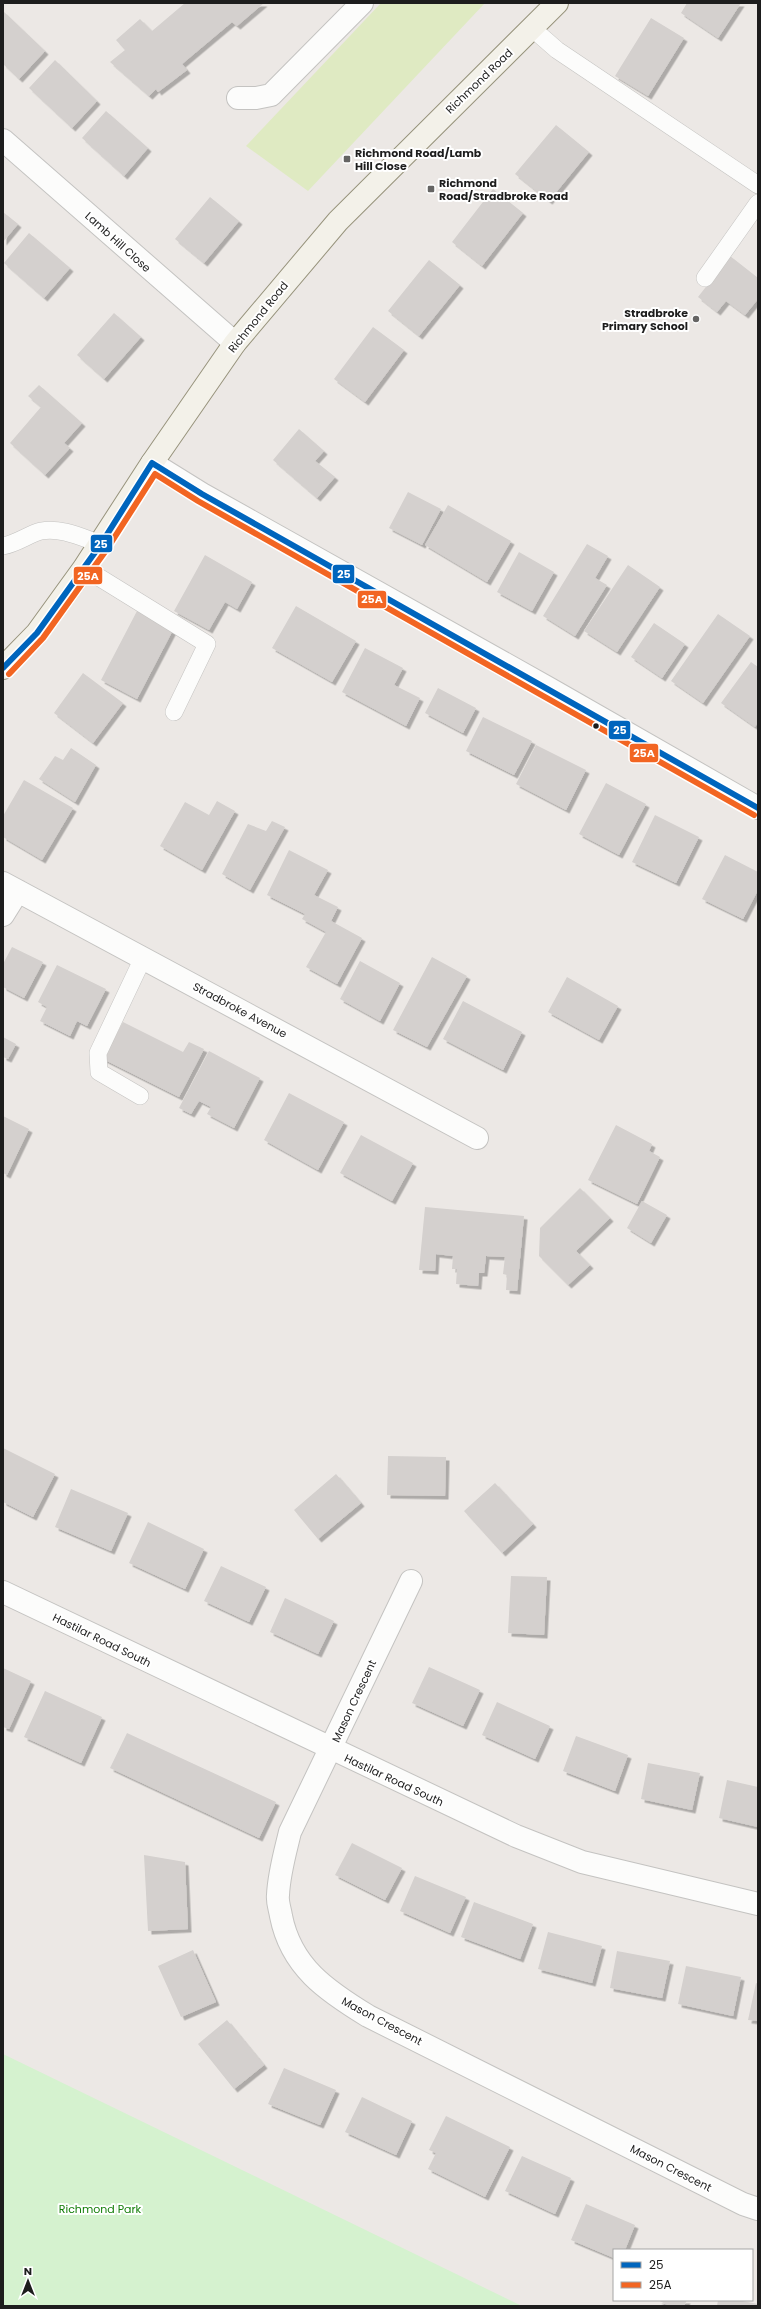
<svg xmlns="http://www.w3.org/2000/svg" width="761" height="2309" font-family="Poppins,sans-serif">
<defs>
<filter id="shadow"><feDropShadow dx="3.5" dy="3.5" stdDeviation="0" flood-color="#0004"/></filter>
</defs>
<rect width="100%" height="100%" fill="#ece8e5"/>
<path fill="#dfeac2" d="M381,3H485L308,191L246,146Z"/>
<path fill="#d5f2cf" d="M3,2054L522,2306H3Z"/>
<path fill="#d4d0ce" filter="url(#shadow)" d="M185,3H264L237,26L232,22L182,64L187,70L158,92L156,89L149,96L110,62L125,50L116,40L140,19L152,31Z
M687,3H741L718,38L681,13Z
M3,11L45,51L19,79L3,64Z
M651,18L684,38L648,96L615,76Z
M55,60L97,101L72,128L29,88Z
M106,111L148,148L124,176L82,138Z
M556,125L589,152L549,201L515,174Z
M493,189L523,213L482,266L452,242Z
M210,197L239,221L204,263L175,239Z
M3,212L18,224L3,242Z
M29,233L70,268L44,298L4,263Z
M730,256L758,278V299L745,315L726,301L717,312L698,297Z
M429,260L460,285L419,336L388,311Z
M114,313L141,337L104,379L77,355Z
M373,327L404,350L365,402L334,379Z
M39,385L82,423L64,443L70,448L45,475L10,443L41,407L28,396Z
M299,429L324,451L315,461L335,477L317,498L273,460Z
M408,492L441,509L422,545L389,528Z
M448,505L511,541L487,582L425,545Z
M587,544L608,556L595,578L607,585L575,636L543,616Z
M519,552L554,572L532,611L497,592Z
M205,555L252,582L237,609L225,602L209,630L174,611Z
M628,565L660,587L617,652L584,631Z
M296,606L356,641L332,682L272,648Z
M137,611L173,630L137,699L101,680Z
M718,614L750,636L703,703L671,681Z
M654,623L685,644L662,678L631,657Z
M365,648L403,668L394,685L420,698L406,726L342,692Z
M751,662L758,667V722L755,727L721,703Z
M83,673L123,703L93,743L54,713Z
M438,688L476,708L463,733L425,713Z
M483,717L532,741L514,775L466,751Z
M536,745L586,770L566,810L516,784Z
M71,748L96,765L75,802L39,779L55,756L63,760Z
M24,780L73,808L42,860L3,837V816Z
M606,783L646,804L619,855L579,834Z
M217,801L235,811L202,870L160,846L185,802L209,815Z
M655,815L699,837L676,883L632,862Z
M272,821L285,827L250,890L222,874L248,824L266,831Z
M289,850L328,870L314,895L338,907L331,921L362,938L337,984L306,967L326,932L302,919L305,914L267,895Z
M725,855L758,872V890L743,919L702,899Z
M12,947L43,962L24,998L3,987V964Z
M432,957L467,976L427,1047L393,1030Z
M360,961L400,983L380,1021L340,999Z
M57,965L106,989L87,1026L77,1021L70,1036L40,1021L47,1007L38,1002Z
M567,977L618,1006L599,1040L548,1012Z
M463,1001L522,1032L503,1070L443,1039Z
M123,1022L183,1052L189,1042L204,1049L179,1097L103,1059Z
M3,1037L16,1044L8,1059L3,1057Z
M209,1051L260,1078L234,1128L207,1114L211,1107L199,1101L191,1114L179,1108Z
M289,1093L344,1122L318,1170L264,1140Z
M3,1116L29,1129L7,1175L3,1173Z
M616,1125L652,1144L649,1151L660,1157L637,1204L588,1180Z
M361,1135L413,1163L392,1201L340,1173Z
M580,1188L610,1218L576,1251L590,1265L568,1285L539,1256L540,1228Z
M642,1201L667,1215L651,1243L627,1228Z
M425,1207L524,1216L517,1291L506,1290L507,1275L503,1274L505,1257L486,1256L484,1273H479L478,1286L456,1284L457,1269H452L453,1256L436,1254L435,1271L419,1270Z
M3,1448L55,1474L33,1517L3,1502Z
M388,1456L446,1457L445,1496L387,1495Z
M336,1474L361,1503L318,1539L294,1510Z
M495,1483L533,1524L502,1553L464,1511Z
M71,1489L128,1513L111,1551L55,1527Z
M148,1522L204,1549L185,1589L129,1563Z
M221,1566L266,1587L249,1622L204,1601Z
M511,1576L547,1577L544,1635L508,1633Z
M285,1598L334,1621L318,1654L270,1632Z
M429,1667L480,1690L463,1726L412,1703Z
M3,1668L31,1681L9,1729L3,1727Z
M45,1691L102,1717L81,1763L24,1737Z
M497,1702L550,1726L535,1759L482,1735Z
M127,1733L276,1802L259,1838L110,1768Z
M576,1736L628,1755L615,1791L563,1771Z
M648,1763L700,1773L692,1810L641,1799Z
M727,1780L758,1787V1827L719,1818Z
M352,1843L402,1868L385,1900L335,1875Z
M144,1855L185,1862L188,1929L148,1931Z
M415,1876L466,1897L450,1933L400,1911Z
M474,1902L533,1924L520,1959L461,1937Z
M548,1932L602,1946L592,1983L538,1969Z
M193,1950L216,2002L181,2017L158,1966Z
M617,1951L670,1961L662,1998L610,1988Z
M686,1966L741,1977L733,2016L678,2004Z
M756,1983L758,1984V2021L748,2020Z
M227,2020L264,2065L234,2089L198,2044Z
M284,2068L336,2090L320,2125L268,2104Z
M362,2097L412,2121L396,2155L345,2132Z
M446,2116L510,2147L485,2197L428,2169L436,2153L429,2150Z
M522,2156L571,2178L555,2214L505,2191Z
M586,2204L635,2225L625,2250H614V2258L571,2240Z
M658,2300H687L684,2306H669Z
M718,2300H737L758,2304V2306H717Z"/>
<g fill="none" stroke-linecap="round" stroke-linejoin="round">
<g stroke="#c4c3c1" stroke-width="18">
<path id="service" d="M533,29L557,50L758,185
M705,278L758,203
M3,546C18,543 29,534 41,531C61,527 83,538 101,544
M84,568L207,644L174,712
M140,1096L99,1072L98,1053L143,958"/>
</g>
<g stroke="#c4c3c1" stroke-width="24">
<path id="minor" d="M238,98H256L271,95L362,3
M3,140L235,343
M3,883L477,1138
M3,915L18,891
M411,1581L290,1832C285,1853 279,1873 278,1895C277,1902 280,1909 281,1916C291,1967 327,1991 368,2016L743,2204L758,2209
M3,1592L516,1836L582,1862L758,1904"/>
</g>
<g stroke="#c4c3c1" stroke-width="24">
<path id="tertiary" d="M152,463L202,494L550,689L758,808"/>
</g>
<g stroke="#97937c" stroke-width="24">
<path id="secondary" d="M3,668L37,633L84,568L152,463L235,343L338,221L557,3"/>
</g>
<use href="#service" stroke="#fcfcfb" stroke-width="17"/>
<use href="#minor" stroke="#fcfcfb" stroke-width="22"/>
<use href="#tertiary" stroke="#fcfcfb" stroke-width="22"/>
<use href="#secondary" stroke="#f3f1e9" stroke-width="22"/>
<g stroke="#fff" stroke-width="9">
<path id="bus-1" d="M3,668L37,633L101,544L152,463L202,494L758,808"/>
</g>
<g stroke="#fff" stroke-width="9">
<path id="bus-2" d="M9,674L43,638L107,549L155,474L198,501L754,815"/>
</g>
<use href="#bus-1" stroke="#0065bd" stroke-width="6"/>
<use href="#bus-2" stroke="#f26522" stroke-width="6"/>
</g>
<g fill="#656463" stroke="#fff" stroke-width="1.5">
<rect x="343" y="155" width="8" height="8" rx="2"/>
<rect x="427" y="185" width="8" height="8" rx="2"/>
<circle cx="696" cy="319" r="4"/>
</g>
<circle fill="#1d1d1d" stroke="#fff" stroke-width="1.5" cx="596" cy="726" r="3.5"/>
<g text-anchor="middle" stroke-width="4" stroke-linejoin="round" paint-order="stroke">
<g font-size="11" fill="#1d1d1d" stroke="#fff">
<text transform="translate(479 81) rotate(-44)" y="4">Richmond Road</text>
<text transform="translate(118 242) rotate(42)" y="4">Lamb Hill Close</text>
<text transform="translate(258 317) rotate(-51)" y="4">Richmond Road</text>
<text transform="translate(240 1010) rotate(28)" y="4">Stradbroke Avenue</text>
<text transform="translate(102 1640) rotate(26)" y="4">Hastilar Road South</text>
<text transform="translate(354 1701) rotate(-65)" y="4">Mason Crescent</text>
<text transform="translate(394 1780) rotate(25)" y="4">Hastilar Road South</text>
<text transform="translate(382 2021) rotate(28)" y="4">Mason Crescent</text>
<text transform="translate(671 2168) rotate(27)" y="4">Mason Crescent</text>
</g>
<g font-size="11" font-weight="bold" fill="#1d1d1d" stroke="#fff" text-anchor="start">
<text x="355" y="157">Richmond Road/Lamb<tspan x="355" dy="13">Hill Close</tspan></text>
<text x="439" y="187">Richmond<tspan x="439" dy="13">Road/Stradbroke Road</tspan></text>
<text x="688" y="317" text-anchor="end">Stradbroke<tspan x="688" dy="13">Primary School</tspan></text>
</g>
<g font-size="11" fill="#127e08" stroke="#fff">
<text x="100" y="2213">Richmond Park</text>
</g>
</g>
<g stroke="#fff" stroke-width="1.5">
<rect x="90" y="534" width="23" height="19" rx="4" fill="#0065bd"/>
<rect x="332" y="564" width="23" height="20" rx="4" fill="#0065bd"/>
<rect x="73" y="566" width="30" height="19" rx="4" fill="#f26522"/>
<rect x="357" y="590" width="30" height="19" rx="4" fill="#f26522"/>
<rect x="608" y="720" width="23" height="20" rx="4" fill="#0065bd"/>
<rect x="629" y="743" width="30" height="20" rx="4" fill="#f26522"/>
</g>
<g font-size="11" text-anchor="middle" font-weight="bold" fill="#fff">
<text x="101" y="548">25</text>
<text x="344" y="578">25</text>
<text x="88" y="580">25A</text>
<text x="372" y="603">25A</text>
<text x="620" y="734">25</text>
<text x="644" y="757">25A</text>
</g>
<rect width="761" height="2309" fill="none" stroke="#1d1d1d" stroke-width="8"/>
<rect x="613" y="2249" width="140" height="52" fill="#ffffff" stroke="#a5a5a5"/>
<rect x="621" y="2262" width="20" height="6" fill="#0065bd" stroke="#a5a5a5"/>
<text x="649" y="2269" font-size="12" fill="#1d1d1d">25</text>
<rect x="621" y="2282" width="20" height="6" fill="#f26522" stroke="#a5a5a5"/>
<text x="649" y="2289" font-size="12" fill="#1d1d1d">25A</text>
<g transform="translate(28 2281)" stroke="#ffffff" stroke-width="3" paint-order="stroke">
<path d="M0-3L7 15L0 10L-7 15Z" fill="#1d1d1d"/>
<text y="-6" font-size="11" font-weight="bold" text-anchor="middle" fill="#1d1d1d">N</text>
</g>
</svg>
